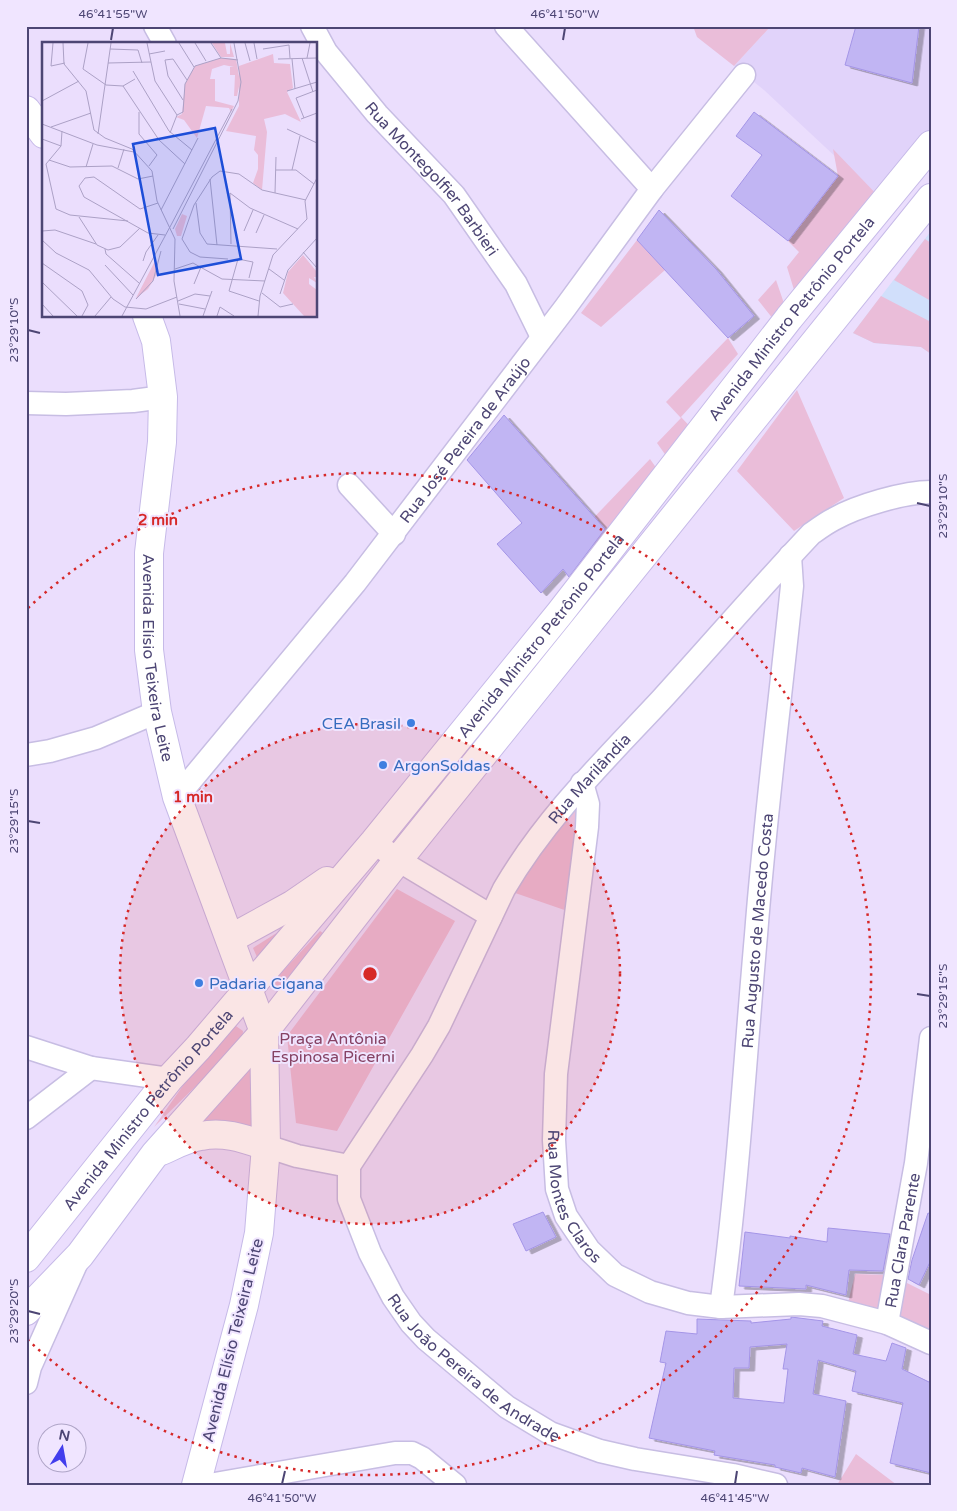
<svg xmlns="http://www.w3.org/2000/svg" width="957" height="1511" font-family="'Varela Round',sans-serif">
<defs>
<filter id="shadow"><feDropShadow dx="5.5" dy="3" stdDeviation="0" flood-color="#0004"/></filter>
</defs>
<rect width="100%" height="100%" fill="#ebdefd"/>
<path fill="#e1d3fa" d="M771,26H931V145L884,202L764,90L734,66Z"/>
<path fill="#d1dffb" d="M931,231V354L921,347L874,343L853,333Z"/>
<path fill="#eabdd9" d="M693,26H771L734,66L697,37Z
M833,149L884,202L799,306L787,267L799,252L788,241L838,176Z
M925,239L931,243V301L894,280Z
M637,240L665,270L601,327L581,313Z
M776,280L789,318L781,329L758,300Z
M881,296L931,322V354L921,347L874,343L853,333Z
M728,338L738,354L681,417L698,435L674,467L657,443L681,418L666,402Z
M797,390L844,498L794,531L737,471Z
M650,459L664,479L605,555L581,531Z
M582,783L576,914L504,889Z
M397,889L455,921L337,1131L296,1123L287,1036Z
M283,929L261,966L253,948Z
M320,931L326,935L278,992L270,985Z
M233,1024L243,1031L242,1041L154,1127L203,1057Z
M264,1032L266,1146L237,1137L155,1154Z
M855,1274L889,1275L883,1309L871,1315L847,1307Z
M899,1279L931,1295V1339L888,1320Z
M856,1454L897,1485H837Z"/>
<path fill="#c1b5f3" stroke="#a495e7" fill-rule="evenodd" filter="url(#shadow)" d="M856,26H919L912,83L845,65Z
M754,112L838,176L788,241L731,196L762,155L736,136Z
M659,210L716,269L754,316L728,338L637,240Z
M504,415L605,529L569,577L563,569L541,593L497,544L522,523L467,460Z
M543,1212L556,1237L526,1251L513,1224Z
M928,1213L931,1214V1260L919,1285L908,1279L912,1260Z
M828,1228L890,1234L883,1271L849,1270L846,1295L806,1285V1289L739,1286L745,1232L790,1238V1236L827,1242Z
M791,1317L823,1321L822,1326L857,1335L853,1354L886,1361L892,1343L906,1348L902,1369L931,1383V1473L890,1463L903,1403L852,1391L856,1371L818,1360L813,1394L846,1401L835,1477L802,1468L801,1473L775,1467V1465L714,1455L715,1451L649,1438L666,1363L660,1362L666,1331L697,1334V1319L751,1321V1323L791,1319ZM787,1344L783,1369H788L784,1403L733,1398L734,1368H749L750,1347Z"/>
<g fill="none" stroke-linecap="round" stroke-linejoin="round">
<g stroke="#c7bde3" stroke-width="25">
<g id="street">
<path d="M155,26L165,44"/>
<path id="s1" d="M312,26L326,52L377,114L454,195L516,284L542,337"/>
<path d="M506,26L652,189"/>
<path d="M26,403L66,404L133,401L163,397"/>
<path d="M349,485L394,534"/>
<path d="M26,755L50,751L96,738L157,712"/>
<path id="s2" d="M582,783L588,804L587,827L556,1074L554,1140L557,1189L566,1216L589,1250L615,1275L650,1292L688,1303L721,1307L799,1304L822,1306L887,1323L931,1343"/>
<path id="s3" d="M177,797L355,583L565,308L652,189L744,75"/>
<path d="M374,842L398,860L491,916"/>
<path d="M26,1047L91,1068L169,1079"/>
<path d="M26,1118L91,1068"/>
<path d="M266,1146L297,1156L349,1166"/>
<path id="s4" d="M349,1166L422,1055L439,1026L504,889C546,817 605,760 661,700C711,645 760,588 811,534C818,529 826,523 834,519C857,506 904,492 931,492"/>
<path id="s5" d="M349,1166V1199L370,1253L393,1297L411,1323L426,1339L507,1407L550,1433L600,1451L635,1459L733,1475L776,1485"/>
<path id="s6" d="M721,1307C738,1183 745,1059 756,935C765,818 780,702 792,586L790,556"/>
<path id="s7" d="M887,1323L916,1163L931,1038"/>
<path d="M26,1383L30,1367L76,1264"/>
<path d="M209,1485L395,1453H412L422,1458L455,1485"/>
</g>
</g>
<g stroke="#c6bae8" stroke-width="30">
<g id="secondary">
<path d="M26,110L44,134"/>
<path id="s8" d="M147,316L156,341L163,397L162,442L149,553V650L157,712L177,797L264,1032L266,1146L259,1233L244,1305L196,1485"/>
<path d="M230,939L292,905L327,881"/>
<path d="M161,1151C173,1146 187,1138 201,1136C224,1131 245,1139 266,1146"/>
<path id="s9" d="M26,1258L169,1079L198,1048L374,842L560,613L789,318L931,145"/>
<path d="M26,1311L80,1255L155,1154L264,1032L398,860L931,198"/>
</g>
</g>
<use href="#street" stroke="#fff" stroke-width="22"/>
<use href="#secondary" stroke="#fff" stroke-width="28"/>
</g>
<path fill="none" stroke="#4d4674" stroke-width="2" d="M111,40L113,28M563,40L565,28M28,330L40,333M917,503L930,506M28,821L40,823M917,994L930,996M28,1311L40,1314M282,1484L285,1471M735,1484L737,1471"/>
<circle cx="370" cy="974" r="250" fill="#d62828" fill-opacity=".12"/>
<g fill="none" stroke="#d62828" stroke-width="2.5" stroke-dasharray="2.5 5">
<circle cx="370" cy="974" r="250"/>
<path d="M28 608A501 501 0 1 1 28 1340"/>
</g>
<g fill="#3f7fe0" stroke="#f0e5ff" stroke-width="2">
<circle cx="411" cy="723" r="5"/>
<circle cx="383" cy="765" r="5"/>
<circle cx="199" cy="983" r="5"/>
</g>
<g text-anchor="middle" stroke-width="4" stroke-linejoin="round" paint-order="stroke">
<g font-size="16" fill="#4d4674" stroke="#f0e5ff">
<text dy="6" stroke="none"><textPath href="#s1" startOffset="195">Rua Montegolfier Barbieri</textPath></text>
<text dy="6" stroke="none"><textPath href="#s9" startOffset="1212">Avenida Ministro Petrônio Portela</textPath></text>
<text dy="6" stroke="none"><textPath href="#s3" startOffset="459">Rua José Pereira de Araújo</textPath></text>
<text dy="6" stroke="none"><textPath href="#s9" startOffset="808">Avenida Ministro Petrônio Portela</textPath></text>
<text dy="6" stroke="none"><textPath href="#s8" startOffset="345">Avenida Elísio Teixeira Leite</textPath></text>
<text dy="6" stroke="none"><textPath href="#s4" startOffset="458">Rua Marilândia</textPath></text>
<text dy="6" stroke="none"><textPath href="#s6" startOffset="378">Rua Augusto de Macedo Costa</textPath></text>
<text dy="6" stroke="none"><textPath href="#s9" startOffset="192">Avenida Ministro Petrônio Portela</textPath></text>
<text dy="6" stroke="none"><textPath href="#s2" startOffset="421">Rua Montes Claros</textPath></text>
<text dy="6" stroke="none"><textPath href="#s7" startOffset="84">Rua Clara Parente</textPath></text>
<text transform="translate(232 1340) rotate(-76)" y="6">Avenida Elísio Teixeira Leite</text>
<text dy="6" stroke="none"><textPath href="#s5" startOffset="249">Rua João Pereira de Andrade</textPath></text>
</g>
<g font-size="16" fill="#366cbe" stroke="#f0e5ff" text-anchor="start">
<text x="401" y="729" text-anchor="end">CEA Brasil</text>
<text x="393" y="771">ArgonSoldas</text>
<text x="209" y="989">Padaria Cigana</text>
</g>
<g font-size="16" fill="#864264" stroke="#f0e5ff">
<text x="333" y="1044">Praça Antônia<tspan x="333" dy="18">Espinosa Picerni</tspan></text>
</g>
</g>
<g transform="translate(42 42)">
<rect width="275" height="275" fill="#ebdefd"/>
<path d="M170,1H183L185,12H188V1L192,15H179ZM231,12L232,21L248,22L251,46L245,50L259,80L243,72L222,77L225,90L220,148L211,141L216,127V113L212,108L214,94L184,89L197,64V24ZM179,16L194,17L198,40L195,54H192L193,33H188V25H192L182,23L170,27L168,37H173V59L192,64L189,70L187,66L164,64L155,96L142,78L134,75L140,72L143,42L153,24ZM140,172L145,174L139,194H135L133,187ZM261,213L275,230V235H272L275,241L267,236V242L275,248V274H262L241,251L246,230ZM114,217L115,232L106,247L94,256Z" fill="#eabdd9"/>
<path fill="none" stroke="#aca1c6" stroke-width="1" d="M11,1L9,24L23,21M21,1L22,22L44,49L52,88L63,96L90,107L110,129L115,159L133,197L132,239L138,274M46,1L41,27L64,43M105,1L113,39L135,73M137,1L152,25M153,1L164,19M169,1L179,16M203,1L208,19M212,1L215,17M68,7L96,8L100,21M221,7L247,3L248,16M107,12L123,9M260,16L271,50M265,16L268,1M236,17L275,16M250,17L253,47M66,21L109,20M91,29L127,89L150,108M64,43L81,44L93,37M81,44L117,98L143,122M245,49L275,40M141,58L126,34L123,18L131,17L145,38M0,59L37,39M97,70V92L115,113L107,124M135,73L141,70L143,42L153,24L179,16L196,18M262,76L254,56L275,48M259,77L275,71M0,82L55,103L92,110M9,85L49,71M245,87L275,101M20,89L19,104L4,122L14,167L28,173L86,179M128,91L135,73M56,92L69,1M0,97L19,104M7,118L28,125L70,124L96,137L111,134M44,125L51,102M76,126L82,107M234,128H254L272,142M250,128L258,94M168,137L175,203M233,151L234,115M116,161L98,167L52,135L43,136L37,144L42,155L106,191L123,193M154,161L158,191L165,202L235,207M119,168L156,96M37,175L55,203L66,208L78,205L98,186M129,183L190,67M131,187L196,59L199,40L192,1M0,189L13,188L54,202M202,189L211,168M214,191L222,173M140,197L152,163L170,135L178,129L197,132L220,148L264,158M140,197L148,210L158,215L186,217M0,198L14,211L47,228L71,257L83,265L104,267L135,255M189,202L188,151L208,166L256,187M63,207L64,212L97,241M261,210L275,226M101,219L104,210L116,193M0,221L40,249L46,263L40,274M63,223L91,253M133,227L151,221L180,237L223,239M227,227L242,238M207,236L211,220L196,217L187,249L217,259M0,240L35,274M152,242L159,225M220,251L238,265L251,262M238,252L246,228L275,196M94,257L111,239L119,209M136,259L153,252L168,254M0,262L11,274M137,262L163,267M53,274L69,255M80,274L129,183M161,274L170,249M175,274L178,265L192,274M216,274L218,254L231,213L265,177L263,159L275,136"/>
<path fill="#1d4ed8" fill-opacity="0.15" stroke="#1d4ed8" stroke-width="2.5" d="M173,86L199,217L116,233L91,102Z"/>
<rect width="275" height="275" fill="none" stroke="#4d4674" stroke-width="2.5"/>
</g>
<circle cx="370" cy="974" r="8" fill="#d62828" stroke="#f0e5ff" stroke-width="2.5"/>
<g font-size="15" text-anchor="middle" font-weight="bold" fill="#d62828" stroke="#f0e5ff" stroke-width="4" stroke-linejoin="round" paint-order="stroke">
<text x="158" y="525">2 min</text>
<text x="193" y="802">1 min</text>
</g>
<rect width="957" height="1511" fill="none" stroke="#f0e5ff" stroke-width="55"/>
<g transform="translate(62 1448) rotate(11)"><circle r="24" fill="#f0e5ff" stroke="#afa5c7"/>
<path d="M0-4L9 19L0 12L-9 19Z" fill="#423ded"/>
<text y="-8" font-size="14" font-weight="bold" text-anchor="middle" fill="#4d4674">N</text>
</g>
<rect x="28" y="28" width="902" height="1456" fill="none" stroke="#4d4674" stroke-width="2"/>
<g font-size="12" text-anchor="middle" fill="#4d4674">
<text x="113" y="18">46°41'55"W</text>
<text x="565" y="18">46°41'50"W</text>
<text transform="translate(14 330) rotate(-90)" y="4">23°29'10"S</text>
<text transform="translate(943 506) rotate(-90)" y="4">23°29'10"S</text>
<text transform="translate(14 821) rotate(-90)" y="4">23°29'15"S</text>
<text transform="translate(943 996) rotate(-90)" y="4">23°29'15"S</text>
<text transform="translate(14 1311) rotate(-90)" y="4">23°29'20"S</text>
<text x="282" y="1502">46°41'50"W</text>
<text x="735" y="1502">46°41'45"W</text>
</g>
</svg>
